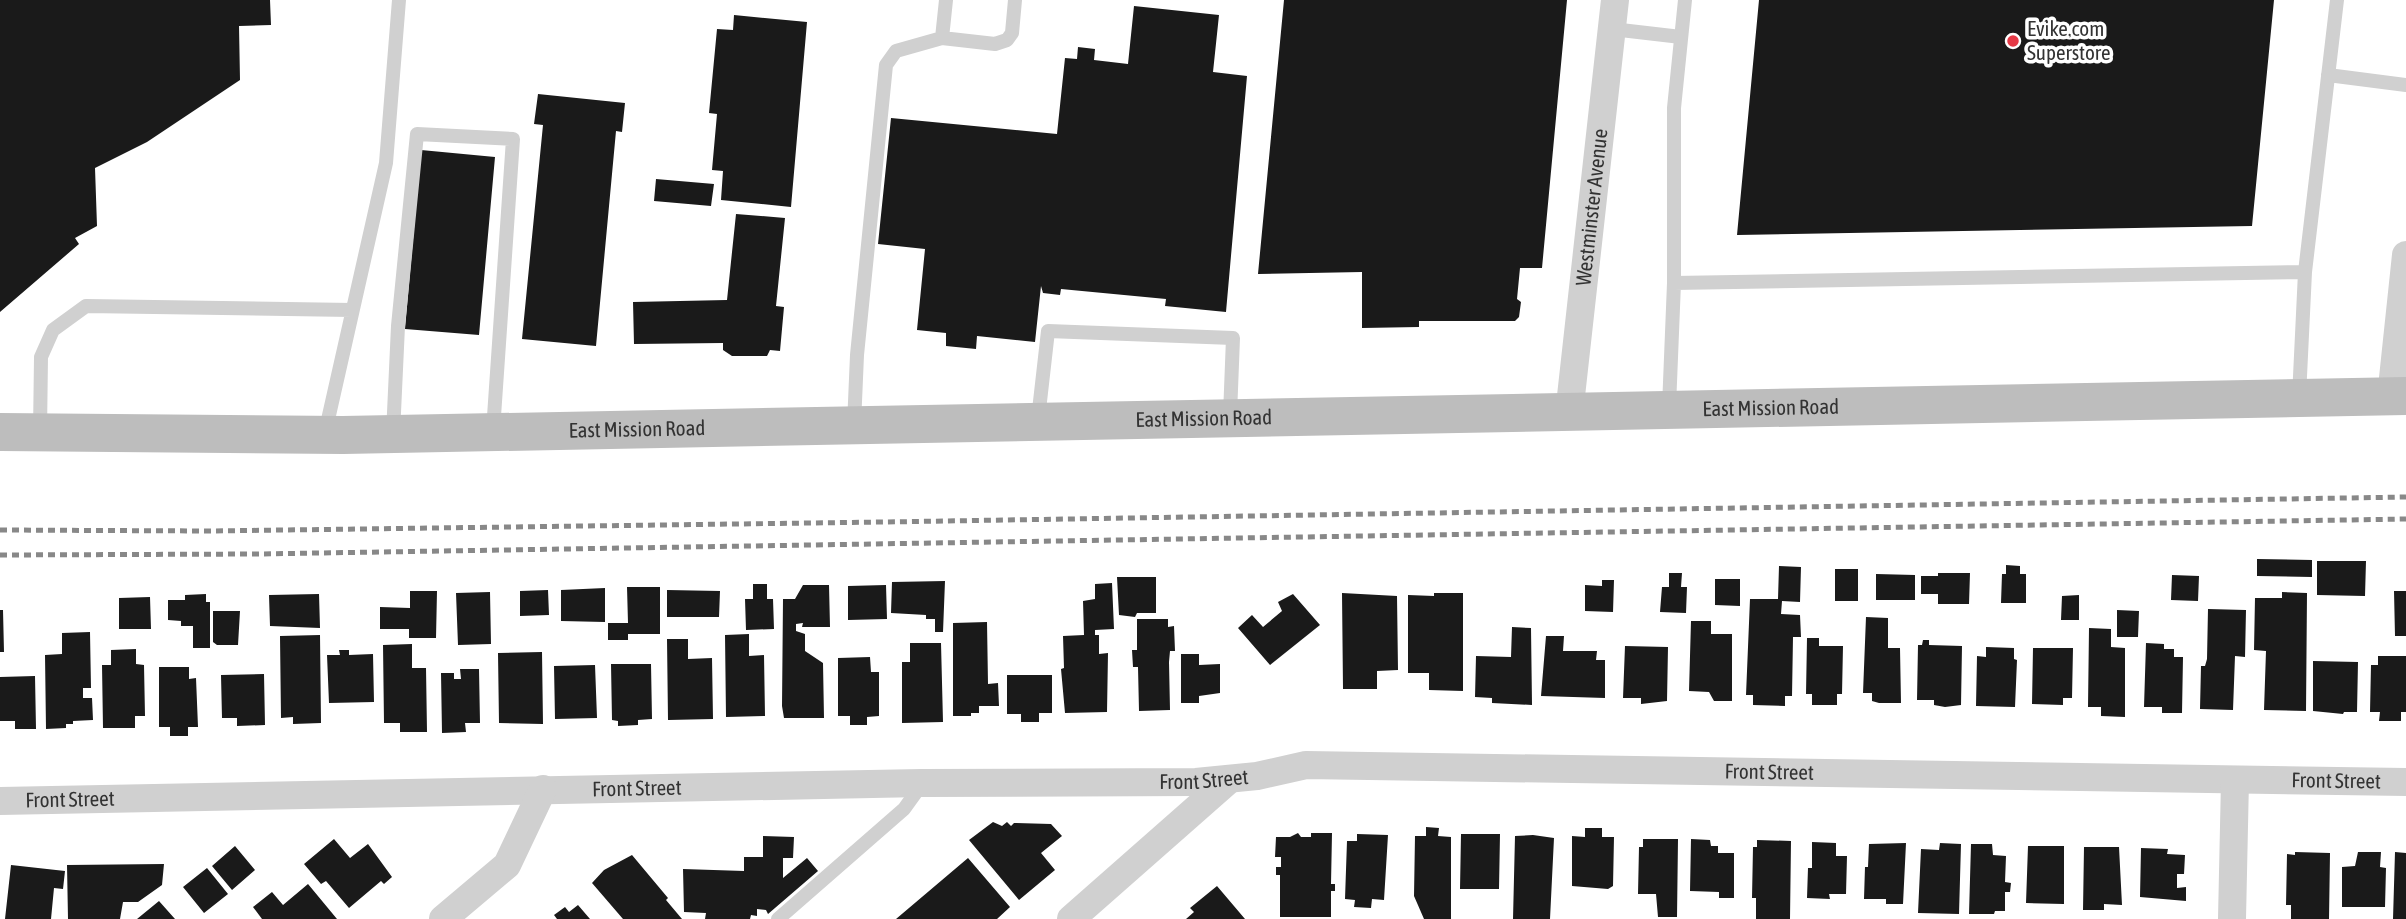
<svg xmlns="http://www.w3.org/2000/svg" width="2406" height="919" font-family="'Asap Condensed',sans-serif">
<rect width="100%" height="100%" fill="#fff"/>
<path fill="#1a1a1a" d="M0,0H270L271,25L239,26L240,80L147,142L95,168L97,226L75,238L79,244L0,312Z
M1284,0H1567L1542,268H1520L1517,299L1521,302L1519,317L1515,321H1419V327L1362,328V272L1258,274Z
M1759,0H2274L2252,226L1737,235Z
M1134,6L1219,15L1213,72L1247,76L1226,312L1165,306L1166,299L1061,289L1060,295L1043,293L1041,286L1035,342L977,336L976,349L946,346V333L917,330L925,249L878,244L891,118L1057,134L1065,58L1077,59L1078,47L1095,49L1094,60L1128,64Z
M734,15L807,22L791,207L721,200L723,171L712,170L717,114L709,113L717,29L733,30Z
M538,94L625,103L622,132L616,131L596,346L522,339L543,125L534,124Z
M421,150L495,157L479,335L405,329Z
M656,179L714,184L711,206L654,201Z
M736,214L785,218L776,306L784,307L780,351L770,350L767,356H732L723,350V343L634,344L633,302L727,300Z
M2257,559L2312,560V577L2257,576Z
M2317,561H2366L2365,596L2317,595Z
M2006,565L2020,566V574H2026V603H2001L2002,574H2006Z
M1779,566L1801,567L1800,602L1782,601L1781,614L1800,615L1801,637H1793L1792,696H1785V706L1753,705V695H1746L1750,599H1778Z
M1835,569H1858V601H1835Z
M1669,573H1682L1681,587H1687L1686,613L1660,612L1662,587H1669Z
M1938,573H1970L1969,604H1938V594H1921V576H1938Z
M1876,574L1915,575V600H1876Z
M2172,575L2199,576L2198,601L2171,600Z
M1117,577H1156V613H1137L1135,617L1119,615Z
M1715,579H1740V606L1715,605Z
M1602,580H1614L1613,612L1585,611V585L1602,586Z
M945,581L943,632H935V619H926V615L891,613L892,582Z
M1112,583L1114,629L1095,630V635H1099V654L1108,653L1107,712L1065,713L1061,669L1064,668L1063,636L1084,635L1083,601L1095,599V584Z
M753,584H767V599H773L774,629L746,630L745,599H753Z
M803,585H829L830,627H802L803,623L796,624V631L805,634V651L823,663L824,718H784L782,706L783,599H795Z
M886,585L887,619L848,620V586Z
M627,587H660V634H628V640H608V623H628Z
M605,588V622L561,621V590Z
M548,590L549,615L520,616V591Z
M667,590L720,591L719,617H667Z
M410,591H437L436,638H409V629H380V607L410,608Z
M2394,591H2406V636H2395Z
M490,592L491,644L458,645L456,593Z
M2282,592L2307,593L2306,711L2264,710L2266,651L2254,650L2255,598H2282Z
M1342,593L1397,596L1398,670L1377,671V689H1343Z
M1434,593H1463V691L1429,690V673H1408V595L1434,596Z
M206,594V602H210V648H193V626H181V621L168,620V600H185V595Z
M319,594L320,628L270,626L269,595Z
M1293,594L1320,625L1270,665L1238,628L1252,615L1263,627L1282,611L1278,602Z
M2079,595V620H2061L2062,596Z
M150,597L151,629H119V598Z
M2208,609L2246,610L2245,657L2235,656L2233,710L2200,709L2201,666H2205L2207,659Z
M0,610H3L4,652H0Z
M2117,610L2139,611L2138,637H2117Z
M213,611H240L238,645H217L213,642Z
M1866,617L1888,618V648H1900L1901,703H1879L1872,701V693H1863Z
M1137,619H1168V627L1174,626L1175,651H1170L1169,662L1170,710L1139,711L1138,667H1133L1132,650H1137Z
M1691,621H1711V634H1732V701H1714L1709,692L1689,691Z
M987,622L988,684L998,683L999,706H979V713H971V716H953V623Z
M1512,627L1531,628L1532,705L1492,703V698L1475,697L1476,656L1511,657Z
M2089,628L2111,629V647L2125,648V717L2101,716V707H2088Z
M90,632L91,688H83V698H92L93,720L73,721V724H66V728L46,729L45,655L62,654V633Z
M749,634V656L764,655L765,716L726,717L725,635Z
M320,635L321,723L293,724V717L281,718L280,636Z
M1546,636H1564L1563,651H1597L1596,660H1605V698L1541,696Z
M1807,638H1819V646H1843L1842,694H1837V705H1812V694H1806Z
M667,639H688V659L712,658L713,719L668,720Z
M1923,640H1929V645L1962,646L1961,705L1945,707L1934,705V700H1917L1918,645H1922Z
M910,643H941L943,722L902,723V662H910Z
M2146,643L2164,644V649H2174V657H2183L2182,713H2162V707H2144Z
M412,644V668H426L427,732H400V723H384L383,645Z
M1625,646L1668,647L1667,701L1641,704V698H1623Z
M1986,647L2014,648V659L2017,660L2015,707L1976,706L1977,656L1986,657Z
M2033,648H2073L2072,698H2063V705L2032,704Z
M136,649V664L144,665L145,716H135V728H103L102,665H111V650Z
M339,650H349V655L373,654L374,702L329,703L327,655H340Z
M542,652L543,724L499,723L498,653Z
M1181,654H1199V665L1220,664V693L1199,696V703H1181Z
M2378,656H2406V712H2401V721H2379L2380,712H2370L2371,665H2378Z
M870,657L871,672H879V716L867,717V725H850V716H838V658Z
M2313,661L2358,662L2357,712H2344L2343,714L2313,711Z
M611,664H651L652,719L638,720V725L618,726V721L612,720Z
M595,665L597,718L555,719L554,666Z
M159,667H189V679L196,678L198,727H188V736H170V727H159Z
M460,669H479L480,723H465L466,732L442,733L441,673H454V679H461Z
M264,674L265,725L237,726V718H222L221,675Z
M1007,675H1052V713H1039V722H1021V714H1007Z
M35,676L36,729H15V721H0V677Z
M993,822L1002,826L1007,822L1011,826L1014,823L1051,824L1062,836L1041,853L1055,870L1019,900L969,840Z
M1426,827L1439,828L1438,836L1451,837V919H1424L1414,896L1415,836H1426Z
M1585,828H1602V837H1614L1613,886L1608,889L1572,886V836L1585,837Z
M1298,833L1301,837H1311V833H1332L1331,884H1335V891H1331V917H1280V875H1276V867H1281V857H1275L1276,837H1290Z
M1357,834L1388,835L1384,900L1372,899L1371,908L1354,907L1355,900L1345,899L1347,841H1357Z
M1461,834H1500L1499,889H1460Z
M1533,835L1554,838L1550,919H1513L1515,836Z
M763,836L794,837L793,858H783V878L807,858L818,871L768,914L766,910L757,909V916L751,915L750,919H705L706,913L684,912L683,869L744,871V857H763Z
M334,839L350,858L368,844L392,877L384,884L381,881L349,908L326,881L321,884L304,864Z
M1643,839H1678L1677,917H1658L1656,894H1638L1639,847H1643Z
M1691,839L1710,840L1711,846H1718V853H1734V898H1719V892L1690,891Z
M1757,840L1791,841L1790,919H1756V898H1752L1753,847H1757Z
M1812,842L1836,843V856H1847L1846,894H1829L1830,899L1807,898L1808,868H1812Z
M1906,843L1903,904H1886V899H1864L1865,867H1868L1869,844Z
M1940,843L1961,844L1959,914L1918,913L1921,849L1939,850Z
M1971,844H1992L1993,855L2006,856L2005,882L2011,883L2010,892H2005V911H1995L1994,914H1969Z
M235,846L255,870L232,890L212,866Z
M2028,846H2064V904L2026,903Z
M2084,847H2119L2122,905L2104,904V910H2083Z
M2141,848L2168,849L2167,854L2185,855L2184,874H2177V888L2186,887V901L2140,897Z
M2295,852L2330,853L2329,919H2291V905H2286L2287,854L2295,855Z
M2358,852H2381L2380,867L2386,868L2385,907H2342V867L2355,866Z
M2395,852L2406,853V919H2393Z
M632,855L668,898L666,900L682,919H623L592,883L604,870Z
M968,858L1010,907L997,919H896Z
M164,864L162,885L138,902H123L120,919H68L67,865Z
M11,865L65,871L63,889L54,888L51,919H5Z
M207,868L228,894L204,913L183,887Z
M308,884L337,919H262L253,907L272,892L283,905Z
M1217,886L1245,919H1186L1194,912L1190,908Z
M159,901L175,919H137Z
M578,905L590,919H557L554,915L565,907L569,912Z"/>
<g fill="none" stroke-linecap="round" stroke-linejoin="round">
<path stroke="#d0d0d0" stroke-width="14" d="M1612,29L1681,37
M942,38L946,0
M2328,75L2406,85
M2305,272L2337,0
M1674,283V108L1685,0
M1669,407L1674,283L2305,272L2299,397
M1038,419L1048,331L1233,338L1230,415
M854,425L857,355L886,65L896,51L942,38L995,44L1007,40L1012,33L1015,0
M40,432L41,357L53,330L86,306L352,310
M325,433L386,163L399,0
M393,434L398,326L417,134L513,139L493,431
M778,919L904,809L922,784"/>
<g stroke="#d0d0d0" stroke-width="28">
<path d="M2391,397L2406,255"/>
<path id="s1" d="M1569,414L1615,0"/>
<path id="s2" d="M0,801L922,783L1196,782L1257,776L1306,765L2406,782"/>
<path d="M443,919L507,865L543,789"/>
<path d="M1071,919L1230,779"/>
<path d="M2232,919L2235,780"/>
</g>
<path stroke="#bdbdbd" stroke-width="38" id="s3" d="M0,432L343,435L2406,396"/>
<path stroke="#888" stroke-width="5" stroke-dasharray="7 5" stroke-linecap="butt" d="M0,530L209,531L885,522L2406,497
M0,555L258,554L2406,519"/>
</g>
<circle fill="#e63946" stroke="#fff" stroke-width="2.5" cx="2013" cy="41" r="7"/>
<g text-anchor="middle" stroke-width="7" stroke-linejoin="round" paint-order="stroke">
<g font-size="21" fill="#333" stroke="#fff" text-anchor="start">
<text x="2027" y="36">Evike.com<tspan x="2027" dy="24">Superstore</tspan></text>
</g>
<g font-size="21" fill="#333" stroke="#fff">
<text dy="7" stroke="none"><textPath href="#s1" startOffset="208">Westminster Avenue</textPath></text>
<text dy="7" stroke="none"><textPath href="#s3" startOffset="1771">East Mission Road</textPath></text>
<text dy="7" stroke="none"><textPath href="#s3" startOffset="1204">East Mission Road</textPath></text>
<text dy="7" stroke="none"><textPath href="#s3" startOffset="637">East Mission Road</textPath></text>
<text dy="7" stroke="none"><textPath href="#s2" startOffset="1771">Front Street</textPath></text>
<text dy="7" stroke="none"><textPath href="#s2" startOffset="1204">Front Street</textPath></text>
<text dy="7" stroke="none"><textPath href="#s2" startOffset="2338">Front Street</textPath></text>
<text dy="7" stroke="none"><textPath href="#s2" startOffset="637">Front Street</textPath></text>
<text dy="7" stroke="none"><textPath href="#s2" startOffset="70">Front Street</textPath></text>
</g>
</g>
</svg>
